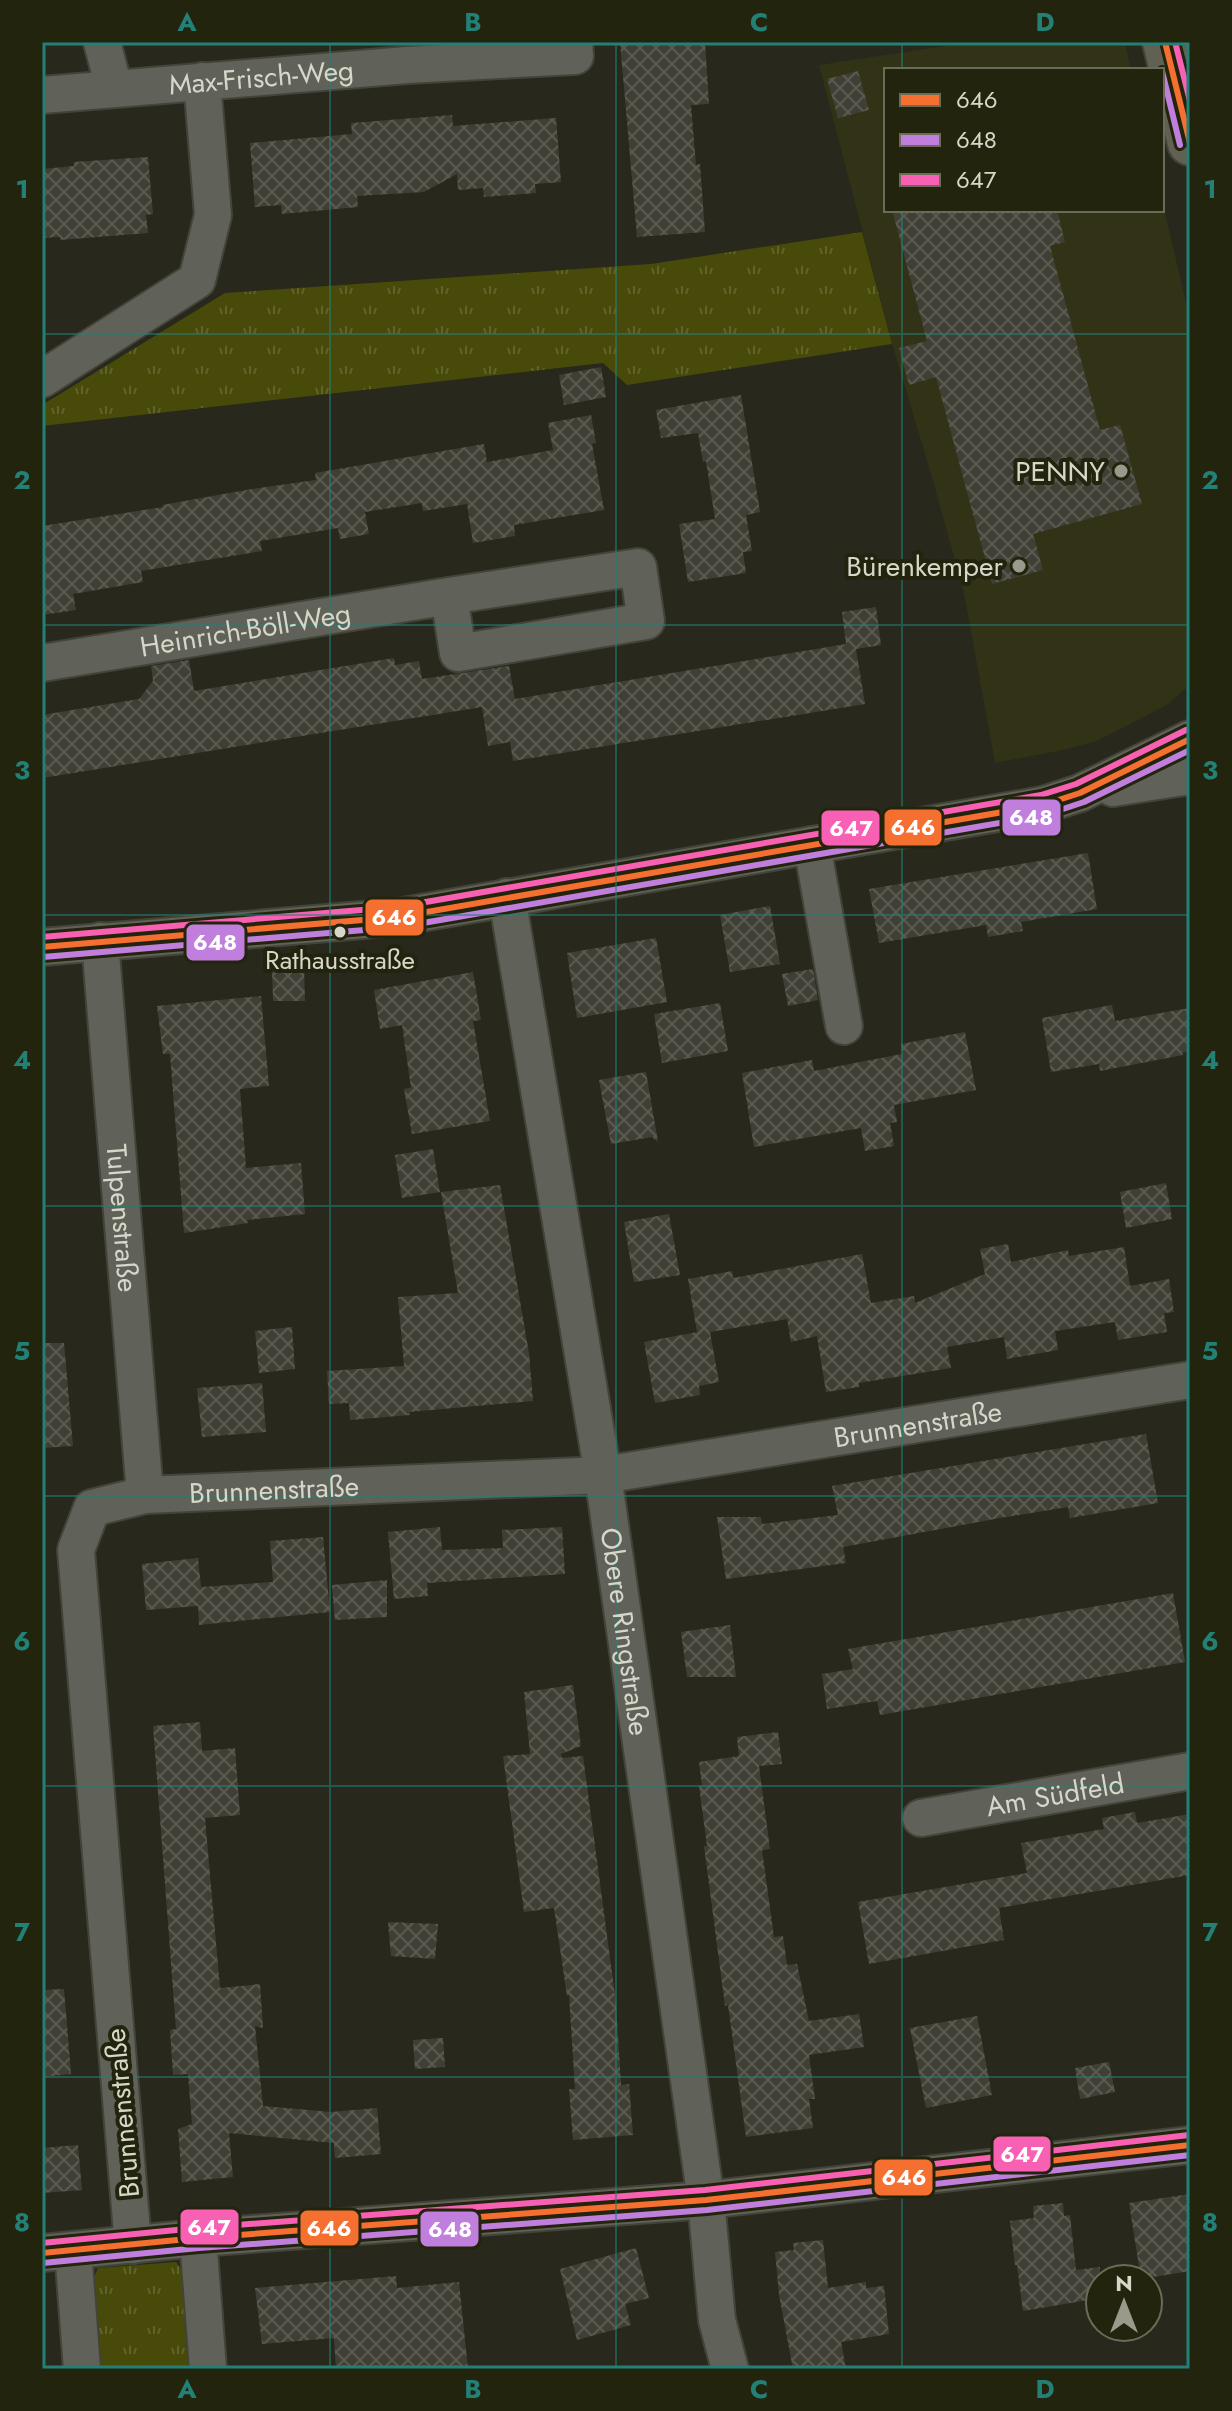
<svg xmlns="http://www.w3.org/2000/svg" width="1232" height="2411" font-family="Jost,sans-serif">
<defs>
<pattern id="park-tufts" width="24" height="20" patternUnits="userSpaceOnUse" patternTransform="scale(2)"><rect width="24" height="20" fill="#484a09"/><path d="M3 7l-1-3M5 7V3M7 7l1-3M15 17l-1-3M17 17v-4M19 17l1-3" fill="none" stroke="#62632c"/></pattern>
<pattern id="building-cross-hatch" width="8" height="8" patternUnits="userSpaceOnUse" patternTransform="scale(2)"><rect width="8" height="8" fill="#3f3f35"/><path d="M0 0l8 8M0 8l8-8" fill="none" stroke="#5a5a51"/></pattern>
</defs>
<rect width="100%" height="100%" fill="#28281c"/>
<path fill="#313216" d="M971,42H1125L1131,70H886V210H1162V200L1190,319V685L1167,705L1094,742L1063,750L995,763L964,593L929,467L892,344L819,65Z"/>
<path fill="url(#park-tufts)" d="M862,232L892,344L627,385L603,363L42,426V405L225,293L651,264Z
M176,2262L183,2272L190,2369H99L93,2280L98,2268Z"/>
<path fill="url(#building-cross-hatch)" d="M620,42H705L709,104L691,105L696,165L700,164L705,232L637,237Z
M858,71L869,110L838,118L827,79Z
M452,115L453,126L556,118L561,182L535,184L536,193L484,197L483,188L458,190L457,174L424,192L357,196L358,207L282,214L281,205L255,207L250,143L352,134L351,123Z
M148,157L153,214L146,215L148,233L60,240V237L42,238V169L74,166V162Z
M892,210H1057L1065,242L1050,246L1100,430L1120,425L1142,504L1033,534L1043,570L992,584L936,377L909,385L899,348L927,341Z
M601,367L606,397L564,405L559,375Z
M741,395L760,512L746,515L752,551L743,552L746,573L688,582L679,524L715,519L706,461L703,462L698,433L661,438L656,410Z
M591,415L596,443L592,444L604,510L514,525L515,536L473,543L467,504L423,511L422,503L365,512L369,534L340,539L338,528L260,541L262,551L141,571L143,582L73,594L76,610L42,615V526L163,507L162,505L252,489L316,480L315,473L484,444L487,462L553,450L548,423Z
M876,607L881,645L856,649L865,704L513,761L510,742L488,746L482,707L42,778V715L139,699L153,681L151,666L189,660L194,691L394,658L395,665L419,661L422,679L509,666L515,699L846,644L842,612Z
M1088,853L1097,909L1021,922L1023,931L988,937L986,925L879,943L869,889Z
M770,906L780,964L730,972L720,915Z
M656,938L667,1002L577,1018L567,953Z
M304,967L305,1001H273L272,969Z
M813,969L818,1000L788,1006L782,974Z
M473,972L481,1020L473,1021L490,1121L412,1134L404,1089L411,1088L402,1025L380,1029L374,990Z
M261,996L269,1086L240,1089L246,1168L301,1163L305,1214L247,1220L248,1223L184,1233L170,1054H163L157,1006Z
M720,1003L728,1051L662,1063L654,1014Z
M1112,1005L1115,1021L1190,1008V1051L1182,1053L1183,1055L1100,1071L1099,1064L1051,1072L1042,1018Z
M965,1032L976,1090L894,1105L897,1122L890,1123L894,1146L865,1151L861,1128L754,1147L742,1073L812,1060L814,1071L850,1064L902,1054L901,1044Z
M646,1072L658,1142L652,1137L611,1144L599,1080Z
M433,1149L440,1192L402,1198L395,1155Z
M1166,1183L1172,1219L1126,1228L1120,1192Z
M500,1185L529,1353L533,1401L409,1412L410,1415L350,1420L349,1403L329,1404L327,1371L404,1366L398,1297L458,1293L441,1192Z
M669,1214L680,1275L634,1282L624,1222Z
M1008,1244L1011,1262L1068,1250L1069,1256L1124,1247L1130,1286L1169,1279L1174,1312L1164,1313L1167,1332L1118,1340L1115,1322L1055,1331L1058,1350L1007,1359L1004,1337L947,1347L951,1368L859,1383V1387L826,1392L817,1336L791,1342L787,1319L710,1332L719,1382L699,1386L700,1395L655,1403L644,1342L697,1332L688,1279L732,1271L733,1278L862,1254L871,1303L914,1296L915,1303L985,1274L980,1249Z
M292,1327L295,1369L259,1373L255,1331Z
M42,1343H64L73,1446L42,1448Z
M262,1383L266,1432L202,1437L197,1388Z
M1146,1434L1158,1503L1070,1518L1068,1507L1000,1518L843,1547L846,1563L726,1579L717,1517H761L762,1524L838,1515L832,1486Z
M440,1527L442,1550L503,1548L502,1530L562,1527L565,1574L427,1583L428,1596L394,1599L388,1532Z
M323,1537L330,1612L199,1625L198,1606L146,1610L142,1564L198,1558L201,1587L273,1582L270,1541Z
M387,1580V1617L335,1620L332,1585Z
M1173,1593L1185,1662L880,1715L877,1701L827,1709L822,1674L853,1669L848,1649Z
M730,1625L736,1677H687L681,1632Z
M573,1685L581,1746L561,1754L562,1758L583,1756L616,2003L621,2085L629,2084L633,2135L573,2140L569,2089H575L569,1995L567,1996L554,1908L524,1912L503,1756L530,1754L524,1692Z
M200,1722L202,1751L235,1748L240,1815L205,1818L220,1988L260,1984L263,2028L255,2026L263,2106L331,2112L377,2108L381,2154L335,2158L334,2143L229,2133L233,2177L182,2182L178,2129L192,2124L188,2074L173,2075L170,2030L176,2029L153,1726Z
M778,1732L782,1764L759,1766L770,1849L762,1850L774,1937L783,1936L787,1965L797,1964L809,2021L859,2014L864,2047L809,2055L815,2099H809L813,2128L746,2137L728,2005L725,2006L704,1846H707L699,1786L702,1785L699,1762L739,1756L737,1737Z
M1135,1812L1137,1823L1190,1814V1875L999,1908L1004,1940L869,1964L858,1902L1027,1873L1021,1843L1104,1829L1102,1818Z
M388,1922L438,1924L435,1959L391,1956Z
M64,1989L71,2074L42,2077V1990Z
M977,2016L992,2095L926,2108L910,2028Z
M443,2038L445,2067L415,2069L413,2040Z
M1109,2062L1115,2092L1080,2099L1075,2068Z
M78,2145L82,2190L42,2193V2148Z
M1190,2194V2271L1141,2279L1129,2203Z
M1063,2203L1064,2216L1070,2215L1076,2270L1100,2267V2298L1023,2311L1017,2265H1015L1010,2221L1034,2218L1033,2206Z
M823,2240L828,2288L866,2282V2288L884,2286L889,2334L841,2342L846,2369H793L779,2295L775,2252L794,2250L793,2243Z
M636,2248L649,2298L625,2304L631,2325L577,2340L560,2269Z
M396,2276L397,2288L459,2282L468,2369H336L334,2338L262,2344L255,2288Z"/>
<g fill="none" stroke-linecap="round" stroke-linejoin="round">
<g stroke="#434439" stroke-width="40">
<g id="minor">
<path d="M102,42L114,88"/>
<path id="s1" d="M42,95L407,65L575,56L574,42"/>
<path d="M42,379L197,280L213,215L202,81"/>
<path id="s2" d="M42,663L449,596L638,567L646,621L458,653L449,596"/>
<path d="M1113,788L1190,776"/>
<path d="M812,845L844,1026"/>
<path id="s3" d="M507,897L603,1475L706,2200L717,2320L730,2369"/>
<path id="s4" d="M100,941L145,1495"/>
<path d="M42,947L398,917L1043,805L1080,793L1190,739"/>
<path id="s5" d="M921,1818L1190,1771"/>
<path d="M198,2238L208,2369"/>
<path id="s6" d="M133,2245L76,1550L92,1508L145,1495L603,1475L1190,1380"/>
<path d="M73,2250L82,2369"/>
<path d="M42,2253L198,2238L706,2200L1190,2145"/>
</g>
</g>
<g stroke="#434439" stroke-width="48">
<path id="major" d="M1165,42L1190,143"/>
</g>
<use href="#minor" stroke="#606158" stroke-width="36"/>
<use href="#major" stroke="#606153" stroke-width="44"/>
<g stroke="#23240d" stroke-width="12">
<path id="bus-1" d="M1165,42L1190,143
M42,947L398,917L1043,805L1080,793L1190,739
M42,2253L198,2238L706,2200L1190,2145"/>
</g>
<g stroke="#23240d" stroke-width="12">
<path id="bus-2" d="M1162,71L1180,145
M43,957L400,927L1045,815L1084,802L1190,750
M43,2263L199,2248L707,2210L1190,2155"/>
</g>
<g stroke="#23240d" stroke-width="12">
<path id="bus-3" d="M1175,42L1190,101
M42,937L397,907L1041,795L1076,784L1186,730
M42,2243L197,2228L705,2190L1189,2135"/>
</g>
<use href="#bus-1" stroke="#f46f30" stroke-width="6"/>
<use href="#bus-2" stroke="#c07fdc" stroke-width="6"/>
<use href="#bus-3" stroke="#f860b3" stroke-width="6"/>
</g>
<path fill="none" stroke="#238077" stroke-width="2" stroke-opacity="0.55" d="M330,42V2369M616,42V2369M902,42V70M902,210V2369M42,334H1190M42,625H1190M42,915H1190M42,1206H1190M42,1496H1190M42,1786H1190M42,2077H1190"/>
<g fill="#999a8c" stroke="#23240d" stroke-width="3">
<circle cx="1121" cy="471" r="8"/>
<circle cx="1019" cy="566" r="8"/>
</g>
<circle fill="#d6d7c9" stroke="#23240d" stroke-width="3" cx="340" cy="932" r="7"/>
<g text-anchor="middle" stroke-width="8" stroke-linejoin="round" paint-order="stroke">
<g font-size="26" fill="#d6d7c9" stroke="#23240d">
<text x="340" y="969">Rathausstraße</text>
</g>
<g font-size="28" fill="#d6d7c9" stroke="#23240d">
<text dy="10" stroke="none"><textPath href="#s1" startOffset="220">Max-Frisch-Weg</textPath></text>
<text dy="10" stroke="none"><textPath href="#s2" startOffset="206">Heinrich-Böll-Weg</textPath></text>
<text dy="10" stroke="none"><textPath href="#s4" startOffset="278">Tulpenstraße</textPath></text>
<text dy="10" stroke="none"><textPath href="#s6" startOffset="1574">Brunnenstraße</textPath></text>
<text dy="10" stroke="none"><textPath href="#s6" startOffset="926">Brunnenstraße</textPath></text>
<text dy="10" stroke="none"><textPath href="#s3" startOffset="744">Obere Ringstraße</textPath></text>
<text dy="10" stroke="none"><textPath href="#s5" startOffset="136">Am Südfeld</textPath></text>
<text transform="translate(122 2113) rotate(-95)" y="10">Brunnenstraße</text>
</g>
<g font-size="28" fill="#d6d7c9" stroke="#23240d" text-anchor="end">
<text x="1105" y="481">PENNY</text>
<text x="1003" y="576">Bürenkemper</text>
</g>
</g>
<g stroke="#23240d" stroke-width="3">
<rect x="1001" y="798" width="61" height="39" rx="8" fill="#c07fdc"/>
<rect x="883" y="808" width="60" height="39" rx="8" fill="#f46f30"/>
<rect x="820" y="809" width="61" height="38" rx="8" fill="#f860b3"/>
<rect x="364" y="898" width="61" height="39" rx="8" fill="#f46f30"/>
<rect x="185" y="923" width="61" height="39" rx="8" fill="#c07fdc"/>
<rect x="992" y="2135" width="60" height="38" rx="8" fill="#f860b3"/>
<rect x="873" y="2158" width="61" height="39" rx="8" fill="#f46f30"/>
<rect x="179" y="2208" width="61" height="38" rx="8" fill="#f860b3"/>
<rect x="299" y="2209" width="61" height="38" rx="8" fill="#f46f30"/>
<rect x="419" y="2210" width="61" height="38" rx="8" fill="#c07fdc"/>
</g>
<g font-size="22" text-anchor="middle" font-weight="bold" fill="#fff">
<text x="1031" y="825">648</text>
<text x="913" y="835">646</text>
<text x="851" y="836">647</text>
<text x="394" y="925">646</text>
<text x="215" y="950">648</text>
<text x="1022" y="2162">647</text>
<text x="904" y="2185">646</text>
<text x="209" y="2235">647</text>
<text x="329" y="2236">646</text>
<text x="450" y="2237">648</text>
</g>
<rect width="1232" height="2411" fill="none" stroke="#23240d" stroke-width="88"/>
<rect x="884" y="68" width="280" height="144" fill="#23240d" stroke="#6b6c58" stroke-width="2"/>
<rect x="900" y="94" width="40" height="12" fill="#f46f30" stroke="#6b6c58" stroke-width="2"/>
<text x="956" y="108" font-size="24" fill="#d6d7c9">646</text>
<rect x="900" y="134" width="40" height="12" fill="#c07fdc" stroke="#6b6c58" stroke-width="2"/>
<text x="956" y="148" font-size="24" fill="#d6d7c9">648</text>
<rect x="900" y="174" width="40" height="12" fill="#f860b3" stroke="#6b6c58" stroke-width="2"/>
<text x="956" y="188" font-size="24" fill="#d6d7c9">647</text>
<g transform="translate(1124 2303)"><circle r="38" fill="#23240d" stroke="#6b6c58" stroke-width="2"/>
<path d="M0-6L14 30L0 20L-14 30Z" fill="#999a8c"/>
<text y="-12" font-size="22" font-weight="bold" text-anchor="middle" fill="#d6d7c9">N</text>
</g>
<rect x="44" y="44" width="1144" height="2323" fill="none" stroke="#238077" stroke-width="3"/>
<g font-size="26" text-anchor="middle" font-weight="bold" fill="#238077">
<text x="187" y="31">A</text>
<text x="473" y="31">B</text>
<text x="759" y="31">C</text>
<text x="1045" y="31">D</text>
<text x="22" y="198">1</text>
<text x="1210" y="198">1</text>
<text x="22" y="489">2</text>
<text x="1210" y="489">2</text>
<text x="22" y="779">3</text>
<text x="1210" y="779">3</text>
<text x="22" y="1069">4</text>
<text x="1210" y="1069">4</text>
<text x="22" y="1360">5</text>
<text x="1210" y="1360">5</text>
<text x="22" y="1650">6</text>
<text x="1210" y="1650">6</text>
<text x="22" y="1941">7</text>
<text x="1210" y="1941">7</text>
<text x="22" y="2231">8</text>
<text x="1210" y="2231">8</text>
<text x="187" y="2398">A</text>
<text x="473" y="2398">B</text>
<text x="759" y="2398">C</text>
<text x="1045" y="2398">D</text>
</g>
</svg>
